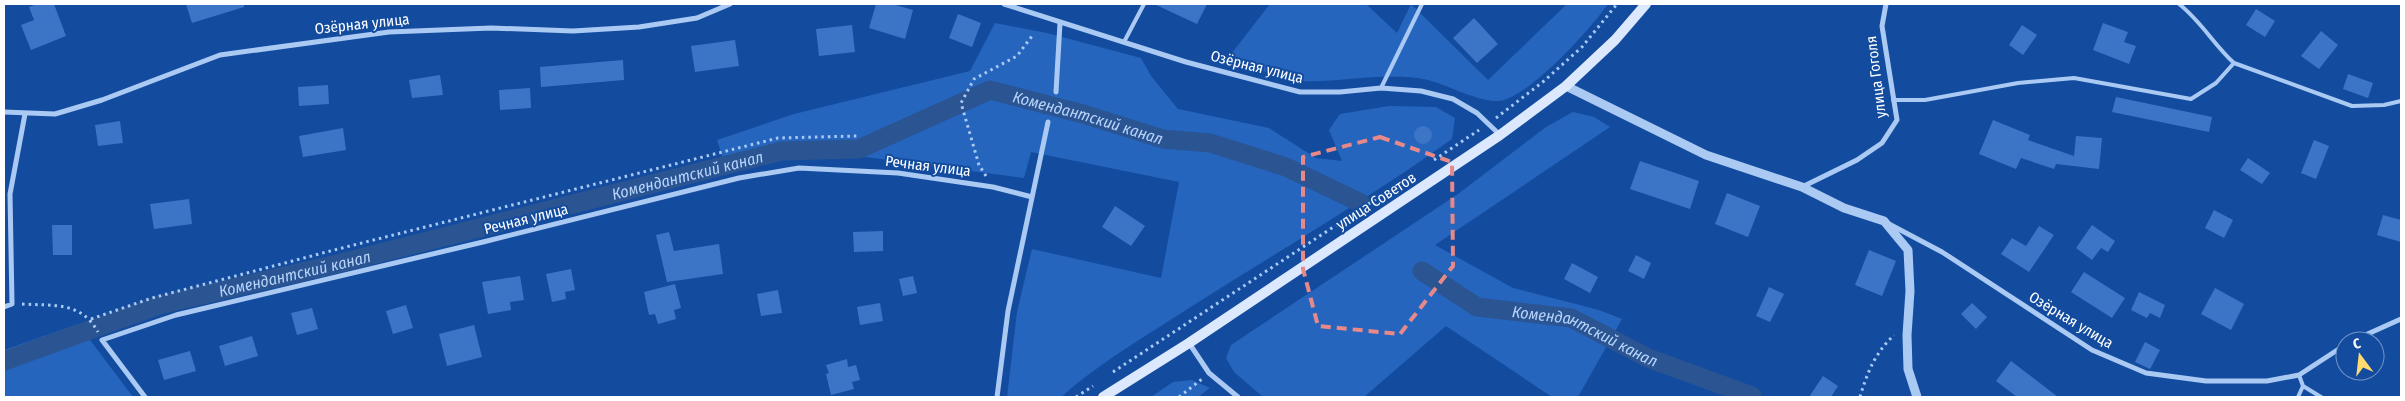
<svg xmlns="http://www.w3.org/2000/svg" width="2405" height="401" font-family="'Fira Sans Condensed',sans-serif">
<rect width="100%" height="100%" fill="#134c9f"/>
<path fill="#2565bd" d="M1270,4H1366L1397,33L1411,4L1488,80L1567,4H1608C1589,31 1535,90 1504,100C1486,106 1448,85 1428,80C1386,71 1342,83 1300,81C1283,80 1245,63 1228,58Z
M995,23L1047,33L1141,58L1151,76L1178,109L1269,128L1316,158L1342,161L1329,130L1340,114L1389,106L1436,107L1455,118L1452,139C1367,200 1277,252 1189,308C1146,336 1099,363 1061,397H1007L1017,312L1032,249L1161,278L1179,182L1031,152L1024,178L783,146L724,162L717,140L794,114L970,71Z
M1573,112L1594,117L1610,127L1435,245L1513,288L1599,310L1622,319L1578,397H1552L1446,326L1364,397H1263L1234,372L1226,358L1231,345L1458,194L1546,127Z
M78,324L133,397H4V350Z
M1192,380L1210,388L1198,397H1151L1173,382Z"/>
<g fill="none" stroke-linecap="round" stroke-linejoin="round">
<g stroke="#2a5492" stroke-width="19">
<path id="s1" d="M1422,271L1477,307L1571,318L1648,358L1752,396"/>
<path id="s2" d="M4,361L159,305L341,263L782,151L859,149L990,90L1083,114L1163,139L1210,143L1286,167L1361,203"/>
</g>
</g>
<path fill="#3c75c6" d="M37,4H54L66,36L31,50L21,25L34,20L29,7Z
M186,4H244V7L192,23Z
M876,4H892L913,10L905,39L869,28Z
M1154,4H1207L1197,24Z
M2256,9L2275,21L2265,37L2246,25Z
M958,14L981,23L972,47L949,38Z
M1474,18L1498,44L1477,63L1453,38Z
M2103,23L2128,32L2124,42L2136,46L2129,64L2093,50Z
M852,25L855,52L819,56L816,29Z
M2022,25L2037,35L2023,55L2009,45Z
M2321,31L2338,45L2319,69L2301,56Z
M735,40L739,66L695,72L691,46Z
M623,60L624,80L541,87L540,67Z
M2348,74L2373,83L2368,98L2343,89Z
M440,75L443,95L412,98L409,80Z
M328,85L329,104L299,106L298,87Z
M530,88L531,108L500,110L499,90Z
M2116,97L2212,117L2209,132L2112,112Z
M1993,120L2030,135L2028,140L2074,156L2076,136L2102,138L2099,169L2056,164L2054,169L2021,158L2016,169L1979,154Z
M120,121L123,143L98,146L95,125Z
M1414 135a9 9 0 1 1 18 0a9 9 0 1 1-18 0Z
M343,128L346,150L303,157L299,136Z
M2314,140L2329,146L2316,179L2301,173Z
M2248,158L2270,173L2262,184L2240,170Z
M1640,161L1699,181L1690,209L1630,189Z
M1727,193L1760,206L1748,237L1715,224Z
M189,199L192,224L154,229L150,204Z
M1115,206L1145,226L1131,246L1102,227Z
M2214,210L2233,220L2224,238L2205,228Z
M2383,215L2401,220V242L2377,235Z
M52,225H72V255H53Z
M2092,225L2115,241L2108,252L2101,248L2092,260L2076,248Z
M2039,226L2054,235L2029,272L2001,254L2012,238L2026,246Z
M883,231V251L854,252L853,232Z
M669,232L674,251L719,244L723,274L667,282L656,235Z
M1869,250L1896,261L1882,296L1855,285Z
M1636,255L1651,263L1644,279L1628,271Z
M1572,263L1598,277L1590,293L1564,279Z
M571,269L575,290L565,292L566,299L552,302L546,274Z
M2084,272L2125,298L2112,318L2071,292Z
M520,276L524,300L510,302L511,310L488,314L482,282Z
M913,276L917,293L903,296L899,279Z
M675,284L681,308L674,310L676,319L658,324L655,314L649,315L644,292Z
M1769,287L1784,294L1770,322L1756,316Z
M2215,288L2244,304L2231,330L2201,314Z
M778,290L782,313L761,316L757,294Z
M2139,292L2165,305L2160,318L2150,313L2147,318L2131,310Z
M880,303L883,321L860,325L857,307Z
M1972,303L1987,317L1976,329L1961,314Z
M406,305L413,328L393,334L386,311Z
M312,308L318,329L297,335L291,313Z
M474,325L482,357L447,366L439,334Z
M252,336L258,356L225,366L219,346Z
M2145,342L2160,350L2150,369L2135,362Z
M190,351L196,371L164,380L158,360Z
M847,359L848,367L856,365L860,380L852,382L854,389L831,395L826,374L829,373L826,365Z
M2011,361L2058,397H2017L1996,381Z
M1823,376L1838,386L1831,397H1809Z"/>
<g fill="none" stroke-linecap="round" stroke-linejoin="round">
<path stroke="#aacaf4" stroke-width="3" stroke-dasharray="2.5 4" stroke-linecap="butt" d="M1496,118L1544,81L1582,47L1617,4
M1434,160L1479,130
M986,176L979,165L961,103L974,79L1017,56L1032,36
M22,304C53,306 81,301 98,332
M91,319L152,298L338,249L778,138L857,136
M1113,372L1417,172
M1076,397L1093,386
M1179,397L1202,379
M1860,397C1867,373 1875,353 1894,335"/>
<path stroke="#aacaf4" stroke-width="4" d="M2179,4C2201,21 2214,45 2234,63
M1124,42L1144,4
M1381,88L1422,4
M1893,100H1925L2018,83L2074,78L2191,99L2216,83L2234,63L2352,106L2384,105L2401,101
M2299,375L2303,386L2321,397
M2298,397L2303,386"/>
<path stroke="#aacaf4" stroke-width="5" d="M1004,4L1186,62L1300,92H1340L1381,88L1421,91L1453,99L1477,113L1500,135
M1056,92L1060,23
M4,112L55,114L102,100L220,55L389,32L491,28L573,31L639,27L697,18L730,4
M1802,187L1857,160L1882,143L1897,120L1882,26L1886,4
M1889,224L1942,252L2092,350L2146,373L2206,381H2267L2299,375L2345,345
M4,307L12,304L10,194L25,114
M2352,341L2401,319
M1189,343L1209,373L1238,397
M145,397L102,340L176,315L483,242L739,178L799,168L898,173L993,187L1032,197
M997,397L1008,311L1048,122"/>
<path stroke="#aacaf4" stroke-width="9" d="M1566,86L1706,155L1802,187L1844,208L1884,221L1908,250L1910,291L1907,335L1908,369L1917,397"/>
<path stroke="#dbe8fd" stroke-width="10" d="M1103,397L1189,343L1500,135L1566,86L1615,40L1646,4"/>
</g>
<path fill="none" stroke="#e88989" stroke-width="4" stroke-dasharray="10 6" stroke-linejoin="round" d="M1380,137L1452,162L1453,266L1400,334L1318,326L1303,269V157Z"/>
<g text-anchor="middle" stroke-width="4" stroke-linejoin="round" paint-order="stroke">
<g font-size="15" fill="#fff" stroke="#134c9f">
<text transform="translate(362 24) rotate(-6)" y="5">Озёрная улица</text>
<text transform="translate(1257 67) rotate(14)" y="5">Озёрная улица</text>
<text transform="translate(1876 77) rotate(-97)" y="5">улица Гоголя</text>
<text transform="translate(928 166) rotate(7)" y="5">Речная улица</text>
<text transform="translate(1376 201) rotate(-33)" y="5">улица Советов</text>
<text transform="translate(526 219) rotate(-14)" y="5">Речная улица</text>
<text transform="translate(2071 320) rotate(31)" y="5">Озёрная улица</text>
</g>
<g font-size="16" font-style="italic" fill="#b7d4fb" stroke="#134c9f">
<text dy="6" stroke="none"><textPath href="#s2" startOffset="1129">Комендантский канал</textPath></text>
<text dy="6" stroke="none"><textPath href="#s2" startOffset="709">Комендантский канал</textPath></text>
<text dy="6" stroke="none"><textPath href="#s2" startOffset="304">Комендантский канал</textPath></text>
<text dy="6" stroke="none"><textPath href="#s1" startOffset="179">Комендантский канал</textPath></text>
</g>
</g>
<rect width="2405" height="401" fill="none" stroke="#ffffff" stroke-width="10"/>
<g transform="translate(2360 356) rotate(345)"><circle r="24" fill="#134c9f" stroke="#7194c5"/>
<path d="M0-4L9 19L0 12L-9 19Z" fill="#ffda6e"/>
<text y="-8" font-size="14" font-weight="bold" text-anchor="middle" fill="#ffffff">С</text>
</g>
</svg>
